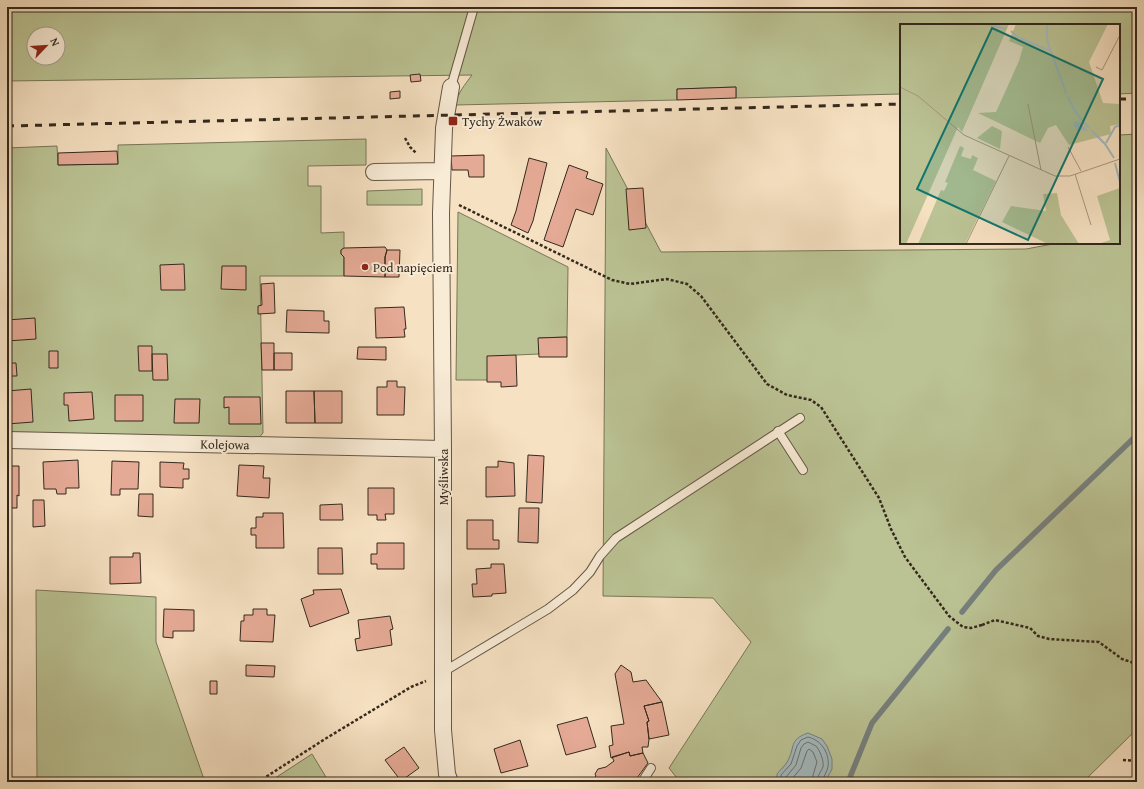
<svg xmlns="http://www.w3.org/2000/svg" width="1144" height="789" font-family="'Gentium Book Plus',serif">
<rect width="100%" height="100%" fill="#f6e1c2"/>
<filter id="stains"><feTurbulence type="fractalNoise" baseFrequency=".005" numOctaves="4"/><feColorMatrix values="0 0 0 0 .2 0 0 0 0 .09 0 0 0 0 .02 0 0 0 .5 -.17"/></filter>
<radialGradient id="worn" r=".72"><stop offset=".6" stop-color="#630" stop-opacity="0"/><stop offset="1" stop-color="#630" stop-opacity=".3"/></radialGradient>
<path fill="#bbc394" stroke="#787658" fill-rule="evenodd" d="M7,7H1137V93L1119,94V25H901V94L736,98V87L677,89V100L455,105C459,91 464,86 472,75L7,81ZM34,34H58V58H34Z
M1137,134V729L1083,782H680L669,768L751,642L713,598L603,596L606,148L661,252L1026,249L1058,243H1119V135Z
M366,139V165L308,166V186H321V233L344,232V248L341,250V254L344,257V276H260L263,433L256,441L7,434V148L57,146L58,165L118,164V145Z
M422,189V205H367V191Z
M458,212L568,267L567,337L539,338V354L516,355L487,380H456Z
M36,590L156,597V642L205,782H37Z
M312,754L329,782H269Z"/>
<path fill="#a3babf" stroke="#77807e" d="M808,733L822,739L827,746L832,759V769L825,782H777V774C780,770 785,766 787,762C796,747 788,740 808,733Z"/>
<g fill="none" stroke-linecap="round" stroke-linejoin="round">
<path stroke="#6c726e" stroke-width="1" d="M781,782V775L791,764L797,746L801,740L808,737C821,740 830,753 828,767C827,772 823,777 822,782
M786,782V777L796,765L801,748L804,744L808,742L816,746C820,751 824,760 823,767C821,772 817,776 817,782
M792,782V779L801,768L807,751L809,749L813,752L817,762L811,782"/>
<path stroke="#77807e" stroke-width="5.5" d="M962,612L996,570L1137,435
M848,782L872,723L948,629"/>
</g>
<path fill="#e5aa95" stroke="#34291d" d="M420,74L421,81L411,82L410,75Z
M736,87V98L677,100V89Z
M400,91V98L390,99V92Z
M117,151L118,164L58,165V153Z
M484,155V177H469L468,170H452L451,156Z
M529,158L547,163L533,221L528,233L511,225L516,211Z
M569,165L588,172L586,178L603,184L593,215L576,209L563,247L544,240Z
M643,188L646,228L629,230L626,189Z
M385,247L387,250L385,257V277L344,276V257L341,254V250L344,248Z
M387,250H400L399,277H385V257Z
M184,264L185,290H161L160,265Z
M222,266H246V290L221,289Z
M274,283L275,313L258,314V306L262,305L261,284Z
M404,307L406,329H404L405,337L376,338L375,308Z
M287,310L324,311V321H329V333L286,332Z
M35,318L36,339L7,341V320Z
M567,337V357H539L538,338Z
M261,343H274V370H262Z
M138,346H152V371H139Z
M358,347H386V360L357,359Z
M49,351H58V368H49Z
M274,353H292V370H274Z
M152,354H167L168,380H153Z
M516,355L517,386L501,387V382H487V356Z
M7,363H16L17,376H7Z
M387,381H397V387H405L404,415H377V387H387Z
M31,389L33,422L7,424V391Z
M286,391H314L315,423H286Z
M314,391H342V423H315Z
M92,392L94,419L69,421L68,405H64V393Z
M115,395H143V421H115Z
M224,397H260L261,424H229V407L224,408Z
M175,399H200L199,423H174Z
M528,455L544,456L542,503L526,502Z
M78,460L79,488H66V494H57L56,489H44L43,462Z
M112,461L139,462L138,489H120V495H111Z
M498,461L514,463L515,496L486,497V467H498Z
M160,462L184,463L183,469H189V479H183V488L160,487Z
M239,465L264,466L263,478H270L269,498L237,496Z
M7,466H19V496L17,495V508H7Z
M368,488H394V514H385L386,520H377V515H368Z
M139,494H153V517L138,516Z
M33,500H44L45,526L33,527Z
M342,504L343,520H320V505Z
M519,508H539L538,543L518,542Z
M263,513H283L284,548H256V535H251V528H256V517H263Z
M467,520H493V540H499V549H467Z
M377,543H404V569H377V564H371V554H377Z
M318,548H342L343,574H318Z
M133,553H140L141,583L110,584V557H133Z
M491,564H504L506,593L492,594V596L473,597L472,584H477L476,569L491,568Z
M341,589L349,613L310,627L301,599L314,594L313,590Z
M164,609L194,610V631H173V638L163,637Z
M253,609H267V615H275L273,642L240,641L241,621H244V615H253Z
M390,616L393,629L390,630L392,645L357,651L355,639L360,638L358,620Z
M246,665L275,666L274,677L246,676Z
M621,665L631,672L633,682L646,680L662,702L644,706L649,721L647,722L649,739L648,747H642L643,753L630,756L629,752L611,758L609,746L613,745L611,726L624,724L615,674Z
M210,681H217V694H210Z
M662,702L669,735L649,739L647,722L649,721L644,706Z
M587,717L596,747L566,755L557,725Z
M520,740L528,766L501,773L494,749Z
M404,747L419,768L401,781L385,760Z
M629,752L630,756L643,753L648,763L634,782H591L596,776L595,774L598,769L606,767L614,761L612,757Z"/>
<g fill="none" stroke-linecap="round" stroke-linejoin="round">
<g stroke="#645746" stroke-width="10">
<path id="lane" d="M451,87L474,7
M778,431L803,470
M443,672L548,609L573,590L590,572L600,556L616,538L800,418
M642,782L651,768"/>
</g>
<g stroke="#645746" stroke-width="18">
<path id="street" d="M374,172L442,171
M7,440L443,449
M450,782L447,774L443,730V449L441,213L444,128L451,87"/>
</g>
<path stroke="#34291d" stroke-width="2.5" stroke-dasharray="3 2" stroke-linecap="butt" d="M405,138L410,147L416,153
M459,205L612,280L630,284L667,279L687,284L701,296L767,384L787,395L811,400L821,407L879,498L891,529L905,557L949,616L963,627L971,628L982,625
M982,625L995,620L1030,628L1038,636L1049,639L1099,642L1122,659L1137,664
M1123,760L1137,761
M258,782L325,739L411,687L426,681"/>
<use href="#lane" stroke="#f9ecd7" stroke-width="8"/>
<use href="#street" stroke="#f9ecd7" stroke-width="16"/>
<path stroke="#34291d" stroke-width="3" stroke-dasharray="7 7" stroke-linecap="butt" d="M1119,99H1137
M7,126L901,104"/>
</g>
<g fill="#8f2418" stroke="#f9ecd7" stroke-width="1.5">
<rect x="448" y="116" width="10" height="10" rx="2"/>
<circle cx="365" cy="267" r="4"/>
</g>
<g text-anchor="middle" stroke-width="4" stroke-linejoin="round" paint-order="stroke">
<g font-size="13" fill="#34291d" stroke="#f9ecd7" text-anchor="start">
<text x="462" y="126">Tychy Żwaków</text>
<text x="373" y="272">Pod napięciem</text>
</g>
<g font-size="13" fill="#34291d" stroke="#f9ecd7">
<text transform="translate(225 444) rotate(1)" y="5">Kolejowa</text>
<text transform="translate(443 477) rotate(-90)" y="5">Myśliwska</text>
</g>
</g>
<g transform="translate(900 24)">
<rect width="220" height="220" fill="#f6e1c2"/>
<path d="M0,0H109L62,108L58,103L6,220H0ZM116,0H208L189,38L203,79L220,80V100L210,102L211,110L169,121L156,101L148,104L140,119L78,89L96,88L119,37L123,23L109,17ZM92,102L102,107L100,125L77,114ZM60,122L64,124L61,132L71,135L72,131L78,134L73,146L96,157L65,220H18L41,166L44,167L48,159L45,158ZM220,164V220H198L210,216L197,172ZM157,169L161,191L179,220H148L102,198L111,182L146,187L143,170Z" fill="#bbc394"/>
<path d="M175,97L180,98L188,107L177,106L173,101Z" fill="#a3babf"/>
<path fill="none" stroke="#a3babf" stroke-width="2" d="M86,0L106,5M147,0V16L166,69M111,7L117,13L151,27M168,73L176,89L189,104M191,106L205,120L214,134M206,119L215,103L220,101M215,139L220,158"/>
<path fill="none" stroke="#a89780" stroke-width="1" d="M196,43L202,46L220,11M0,63L18,72L64,111L155,152H170L220,135M128,80L141,146M168,123L181,147M175,150L191,201M66,220L109,132"/>
<path fill="#0f766e" fill-opacity="0.15" stroke="#0f766e" stroke-width="2" d="M92,4L203,55L128,216L17,165Z"/>
<rect width="220" height="220" fill="none" stroke="#34291d" stroke-width="2"/>
</g>
<rect width="1144" height="789" fill="none" stroke="#f6e1c2" stroke-width="24"/>
<rect x="8" y="8" width="1128" height="773" fill="none" stroke="#34291d" stroke-width="2"/>
<rect x="12" y="12" width="1120" height="765" fill="none" stroke="#34291d"/>
<g transform="translate(46 46) rotate(65)"><circle r="19" fill="#f9ecd7" stroke="#aa9e8d"/>
<path d="M0-3L7 15L0 10L-7 15Z" fill="#8f2418"/>
<text y="-6" font-size="11" font-weight="bold" text-anchor="middle" fill="#34291d">N</text>
</g>
<rect width="100%" height="100%" filter="url(#stains)"/>
<rect width="100%" height="100%" fill="url(#worn)"/>
</svg>
